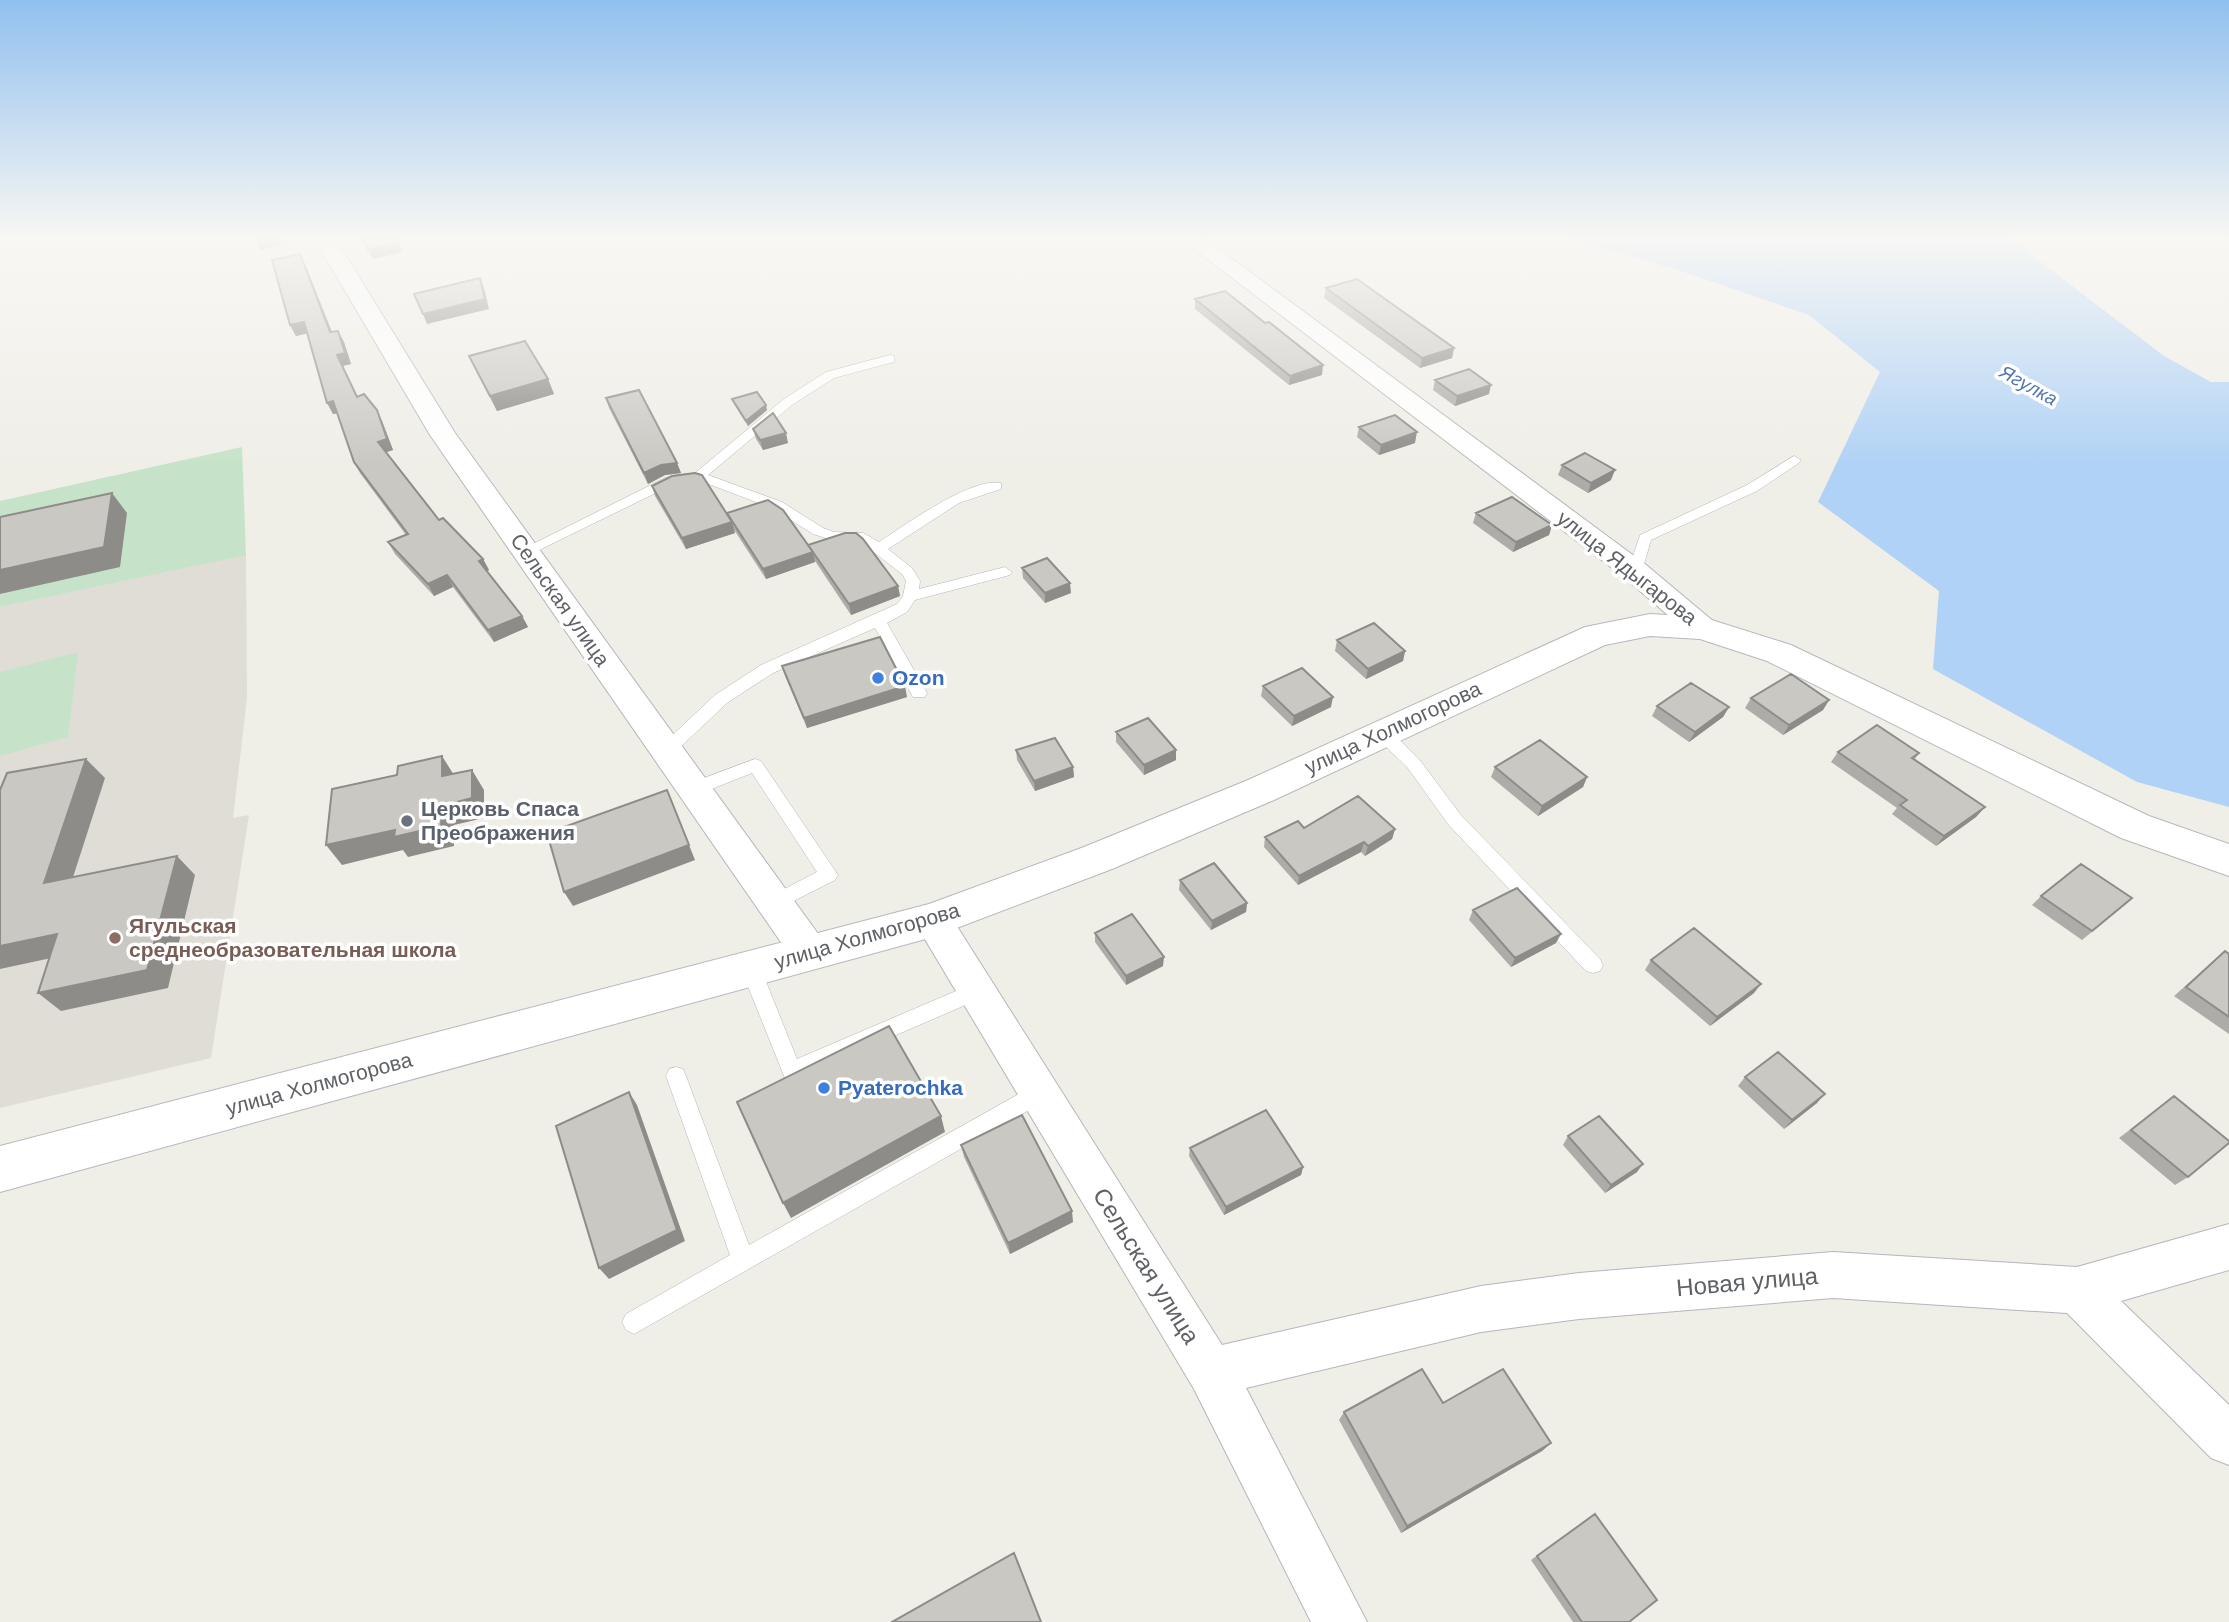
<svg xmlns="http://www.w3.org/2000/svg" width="2229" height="1622" font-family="Arial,sans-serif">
<rect width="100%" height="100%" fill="#efeee7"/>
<path fill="#dfddd5" d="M246,554L247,698L233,818L249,815L211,1058L0,1108V607Z"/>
<path fill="#c6e3c9" d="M242,447L246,555L0,607V501Z
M78,652L68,737L0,756V672Z"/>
<path fill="#b0d2f6" d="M1567,238H2009L2164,356L2211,382H2229V807L2137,782L1933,669L1939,591L1818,502L1880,372L1809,315L1672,268Z"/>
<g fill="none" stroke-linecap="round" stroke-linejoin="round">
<g stroke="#b4b6ba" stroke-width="1">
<path id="lane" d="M890,355L894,356V362L834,378L792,405L708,475L782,502L823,528L834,532L863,533L879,542C905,525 971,477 1001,483V489L959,503L888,549L912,568L920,581L919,589L1005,567L1012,572L1010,575L915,600L907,612L887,623L927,693L925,697H913L875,628L773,673L727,703L673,754H661L659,750L661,746L715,695L761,665L897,604L903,596L906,581L902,574L859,541L832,540L813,534L772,508L698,480L674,484L531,554H521L519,551L665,478L695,473L784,399L826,372Z
M1794,456L1801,460L1799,463L1757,491L1651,540L1642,571L1635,576L1630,574L1628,571L1640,535L1747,485Z
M1382,727L1388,729L1419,759L1460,814L1600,959L1603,965L1600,971L1593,973L1586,971L1448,824L1407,767L1376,737L1374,733Z
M755,759L761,761L838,875L835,880L774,911L767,908L765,903L767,898L817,872L752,773L694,796L688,794L685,789L688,784Z
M751,961L758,963L761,969L797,1059L970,985L977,983L984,985L987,991L984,997L792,1080L785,1078L782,1071L741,969L744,963Z
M676,1067L683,1069L686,1076L749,1245L1033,1086L1040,1083L1047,1086L1050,1093L1047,1100L634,1334L626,1330L622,1322L626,1314L730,1255L666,1076L669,1069Z"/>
</g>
<g stroke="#b4b6ba" stroke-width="2">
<path id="street" d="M314,238H335L455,433L824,942L829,953L824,964L810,969L796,964L430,435Z
M1180,238H1204L1645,564L1713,621L1717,628L1713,635L1702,638L1691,635L1625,578Z
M933,905L946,909L1222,1345L1481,1286L1579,1273L1833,1252L2077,1267L2229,1224V1270L2121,1301L2229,1405V1465L2211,1458L2067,1313L1833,1298L1579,1319L1481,1332L1246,1388L1367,1622H1311L1194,1389L920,931L914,920L920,909Z"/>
</g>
<g stroke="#b5b8bc" stroke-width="2">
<path id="secondary" d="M1650,614L1702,617L1791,645L2149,816L2229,844V876L2121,838L1767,661L1700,639L1650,636L1605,645L1274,800L1112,869L933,937L0,1192V1146L929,904L1084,847L1248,780L1585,627Z"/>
</g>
<use href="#lane" fill="#fff" fill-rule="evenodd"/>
<use href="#street" fill="#fff" fill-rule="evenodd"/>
<use href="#secondary" fill="#fff" fill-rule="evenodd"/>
</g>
<path fill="#aeaca8" d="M305,264L332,332L344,342L351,364L342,366L358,397L382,421L393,450L386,452L439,520L483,559L489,570L487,571L522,616L528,627L494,642L453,587L434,596L395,554L388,542L406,535L360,473L354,462L337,413L333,414L307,333L296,336L290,325Z
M1326,288L1454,348L1452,358L1420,368L1324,298Z
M1195,299L1322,375L1289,385L1195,309Z
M469,356L548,379L554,394L497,411L476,371Z
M1435,380L1489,394L1455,406L1433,390Z
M606,398L677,463L681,473L665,475L648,484L609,408Z
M732,399L767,410L748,426L734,404Z
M1359,427L1415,443L1379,455L1357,437Z
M753,429L788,443L763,450L756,439Z
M1562,465L1611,480L1588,493L1558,475Z
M652,486L729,518L727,513L809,547L898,586L900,596L851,615L815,561V562L766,579L733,528L735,533L686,549L655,496Z
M1476,513L1552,525L1549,535L1513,552L1473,523Z
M1022,568L1071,593L1045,603L1023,578Z
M1337,640L1405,651L1403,661L1366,679L1335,651Z
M782,666L907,697L807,728L785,676Z
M1263,686L1331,707L1292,726L1261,696Z
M1751,698L1829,700L1823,710L1783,735L1745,708Z
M1657,706L1729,707L1723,717L1689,742L1652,716Z
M1116,732L1176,760L1144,775L1116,742Z
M1016,750L1073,767L1074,777L1035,791L1017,760Z
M1838,752L1919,753L1915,759L1985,807L1976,817L1936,846L1892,814L1897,808L1831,762Z
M1495,767L1587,777L1583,787L1538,816L1491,777Z
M1304,828L1395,829L1392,839L1365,856L1361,852L1298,885L1264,847L1265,837Z
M1180,880L1247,903L1246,912L1211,930L1179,890Z
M2041,896L2121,908L2082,940L2032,905Z
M1473,910L1556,943L1511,967L1469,920Z
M1095,933L1163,966L1126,985L1095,942Z
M2225,951L2229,954V1034L2174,996Z
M1651,960L1754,993L1710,1026L1645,970Z
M1745,1077L1817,1103L1784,1129L1738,1086Z
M2174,1096L2188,1177L2175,1185L2119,1138Z
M1568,1136L1637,1172L1605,1193L1563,1145Z
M961,1145L1073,1222L1010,1254L964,1157Z
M1190,1148L1303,1167L1301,1175L1224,1215L1189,1156Z
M1443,1403L1551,1443L1542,1451L1401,1533L1339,1420L1344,1412Z
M1595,1514L1629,1622H1573L1531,1560Z"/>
<path fill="#8d8c88" d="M264,238H280L282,245L261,250L256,240Z
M399,243L403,252L373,259L368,250Z
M300,254L305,264L336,343L330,332Z
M480,278L484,288L489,309L427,324L423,314Z
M304,322L309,333L296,336L290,325Z
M338,331L344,342L351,364L342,366L337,355Z
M1454,348L1452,358L1420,368L1422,358Z
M1323,365L1322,375L1289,385L1290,376Z
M548,379L554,394L497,411L490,396Z
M1491,385L1489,394L1455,406L1457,396Z
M333,401L339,413L333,414L327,403Z
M766,405L767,410L748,426L746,421Z
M377,410L382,421L393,450L384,453L378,442Z
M1417,432L1415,443L1379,455L1381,445Z
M786,433L788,443L763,450L760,440Z
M677,463L681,473L665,475L648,484L644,473L661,465Z
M1615,470L1611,480L1588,493L1591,483Z
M112,493L127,513L120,567L0,594V570Z
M732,522L735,533L686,549L682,538Z
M1552,525L1549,535L1513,552L1516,542Z
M813,552L815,562L766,579L763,569Z
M483,559L489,570L485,572L479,561Z
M447,575L453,587L434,596L428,584Z
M1070,583L1071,593L1045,603V593Z
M898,586L900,596L851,615L849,604Z
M522,616L528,627L494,642L488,630Z
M1405,651L1403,661L1366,679L1368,669Z
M905,686L907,697L807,728L804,718Z
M1333,697L1331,707L1292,726L1294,716Z
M1829,700L1823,710L1783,735L1789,725Z
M1729,707L1723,717L1689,742L1695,732Z
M1176,750V760L1144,775V765Z
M442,756L454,775L442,776Z
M86,759L105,778L65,902L44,883Z
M1073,767L1074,777L1035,791L1034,781Z
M472,770L484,790V818L454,825V846L408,857L403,850L342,865L326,845L442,806Z
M1587,777L1583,787L1538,816L1542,806Z
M667,790L695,860L573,906L564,892Z
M1985,807L1976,817L1936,846L1944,836Z
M1395,829L1392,839L1365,856L1368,846Z
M1364,842L1361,852L1298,885L1299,876Z
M177,856L195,875L168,988L61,1011L38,993Z
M1247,903L1246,912L1211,930L1212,921Z
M57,934L79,952L0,969V946Z
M1561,934L1556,943L1511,967L1515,958Z
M1164,957L1163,966L1126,985V976Z
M1761,984L1754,993L1710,1026L1717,1017Z
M629,1092L637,1105L685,1241L609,1279L599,1268Z
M1825,1094L1817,1103L1784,1129L1792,1120Z
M941,1116L945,1132L791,1218L783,1203Z
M1643,1164L1637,1172L1605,1193L1611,1185Z
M1303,1167L1301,1175L1224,1215L1226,1207Z
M1072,1211L1073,1222L1010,1254L1008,1243Z
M1551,1443L1542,1451L1401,1533L1407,1526Z"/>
<path fill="#cac8c3" stroke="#8d8c88" stroke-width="2" d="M363,238H397L399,243L368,250Z
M300,254L330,332L338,331L345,353L337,355L357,397L364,394L377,410L387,439L378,442L439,520L443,518L483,559L479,561L522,616L488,630L447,575L428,584L388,542L408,534L354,462L333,401L327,403L304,322L290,325L272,260Z
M480,278L485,299L423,314L414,294Z
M1357,279L1454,348L1422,358L1326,288Z
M1225,291L1265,323L1269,322L1323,365L1290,376L1195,299Z
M525,341L548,379L490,396L469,356Z
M1469,369L1491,385L1457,396L1435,380Z
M639,390L677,463L661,465L644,473L606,398Z
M757,392L766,405L746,421L732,399Z
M773,413L786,433L760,440L753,429Z
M1395,415L1417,432L1381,445L1359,427Z
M1585,453L1615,470L1591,483L1562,465Z
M695,473L702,475L732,522L682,538L652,486L672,476Z
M112,493L104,547L0,570V517Z
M1512,497L1552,525L1516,542L1476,513Z
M768,500L783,510L813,552L763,569L727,513Z
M845,533H856L863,539L898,586L849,604L808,545Z
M1047,558L1070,583L1045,593L1022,568Z
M1374,623L1405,651L1368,669L1337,640Z
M880,637L905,686L804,718L782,666Z
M1302,668L1333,697L1294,716L1263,686Z
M1791,674L1829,700L1789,725L1751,698Z
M1691,683L1729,707L1695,732L1657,706Z
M1148,718L1176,750L1144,765L1116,732Z
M1877,725L1919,753L1912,758L1985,807L1944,836L1900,805L1907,800L1838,752Z
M1055,738L1073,767L1034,781L1016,750Z
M1540,740L1587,777L1542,806L1495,767Z
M442,756V776L472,770V798L442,806L441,826L394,837L395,830L326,845L332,789L397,775L398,766Z
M86,759L44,883L177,856L147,970L38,993L57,934L0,946V790L7,773Z
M667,790L689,845L564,892L547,833Z
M1358,796L1395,829L1368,846L1364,842L1299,876L1265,837L1298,821L1304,828Z
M1214,863L1247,903L1212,921L1180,880Z
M2081,864L2132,898L2092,931L2041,896Z
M1517,888L1561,934L1515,958L1473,910Z
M1132,914L1164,957L1126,976L1095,933Z
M1694,928L1761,984L1717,1017L1651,960Z
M2225,951L2229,954V1017L2186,987Z
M889,1026L941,1116L783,1203L737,1102Z
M1778,1052L1825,1094L1792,1120L1745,1077Z
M629,1092L677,1230L599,1268L556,1126Z
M2174,1096L2229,1141V1143L2188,1177L2131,1130Z
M1266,1110L1303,1167L1226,1207L1190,1148Z
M1022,1115L1072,1211L1008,1243L961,1145Z
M1599,1116L1643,1164L1611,1185L1568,1136Z
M1422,1369L1443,1403L1503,1369L1551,1443L1407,1526L1344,1412Z
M1595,1514L1657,1600L1629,1622H1582L1537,1556Z
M1014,1553L1041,1622H892Z"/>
<linearGradient id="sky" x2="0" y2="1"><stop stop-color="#91c0ee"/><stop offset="0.51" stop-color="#f8f7f4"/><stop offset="1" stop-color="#f8f7f4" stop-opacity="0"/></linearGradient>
<rect width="2229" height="466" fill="url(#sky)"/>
<g fill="#3f7fe0" stroke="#fff" stroke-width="2.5">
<circle cx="878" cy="678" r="7"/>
<circle cx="824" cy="1088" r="7"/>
</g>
<circle fill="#6b7280" stroke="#fff" stroke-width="2.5" cx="407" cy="821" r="7"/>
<circle fill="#8d6e63" stroke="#fff" stroke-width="2.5" cx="115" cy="938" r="7"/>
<g text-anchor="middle" stroke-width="7" stroke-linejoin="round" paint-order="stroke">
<g font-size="19" font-style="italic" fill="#5178b0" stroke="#fff">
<text transform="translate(2029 385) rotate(29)" y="7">Ягулка</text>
</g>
<g font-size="21" fill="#5e6165" stroke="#fff">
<text transform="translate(1627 568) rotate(38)" y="7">улица Ядыгарова</text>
<text transform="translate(560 600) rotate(55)" y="7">Сельская улица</text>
<text transform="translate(1393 728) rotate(-25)" y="7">улица Холмогорова</text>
<text transform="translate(867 936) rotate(-16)" y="7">улица Холмогорова</text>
<text transform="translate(319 1084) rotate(-15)" y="7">улица Холмогорова</text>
</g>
<g font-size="21" font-weight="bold" fill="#366cbe" stroke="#fff" text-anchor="start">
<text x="892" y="685">Ozon</text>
<text x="838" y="1095">Pyaterochka</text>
</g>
<g font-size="21" font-weight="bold" fill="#5b616d" stroke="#fff" text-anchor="start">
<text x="421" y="816">Церковь Спаса<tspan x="421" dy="24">Преображения</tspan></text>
</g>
<g font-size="21" font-weight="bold" fill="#785e54" stroke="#fff" text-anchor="start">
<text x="129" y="933">Ягульская<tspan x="129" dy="24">среднеобразовательная школа</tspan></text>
</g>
<g font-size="24" fill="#5e6165" stroke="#fff">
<text transform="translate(1146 1266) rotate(58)" y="8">Сельская улица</text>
<text transform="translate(1747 1282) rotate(-5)" y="8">Новая улица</text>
</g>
</g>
</svg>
